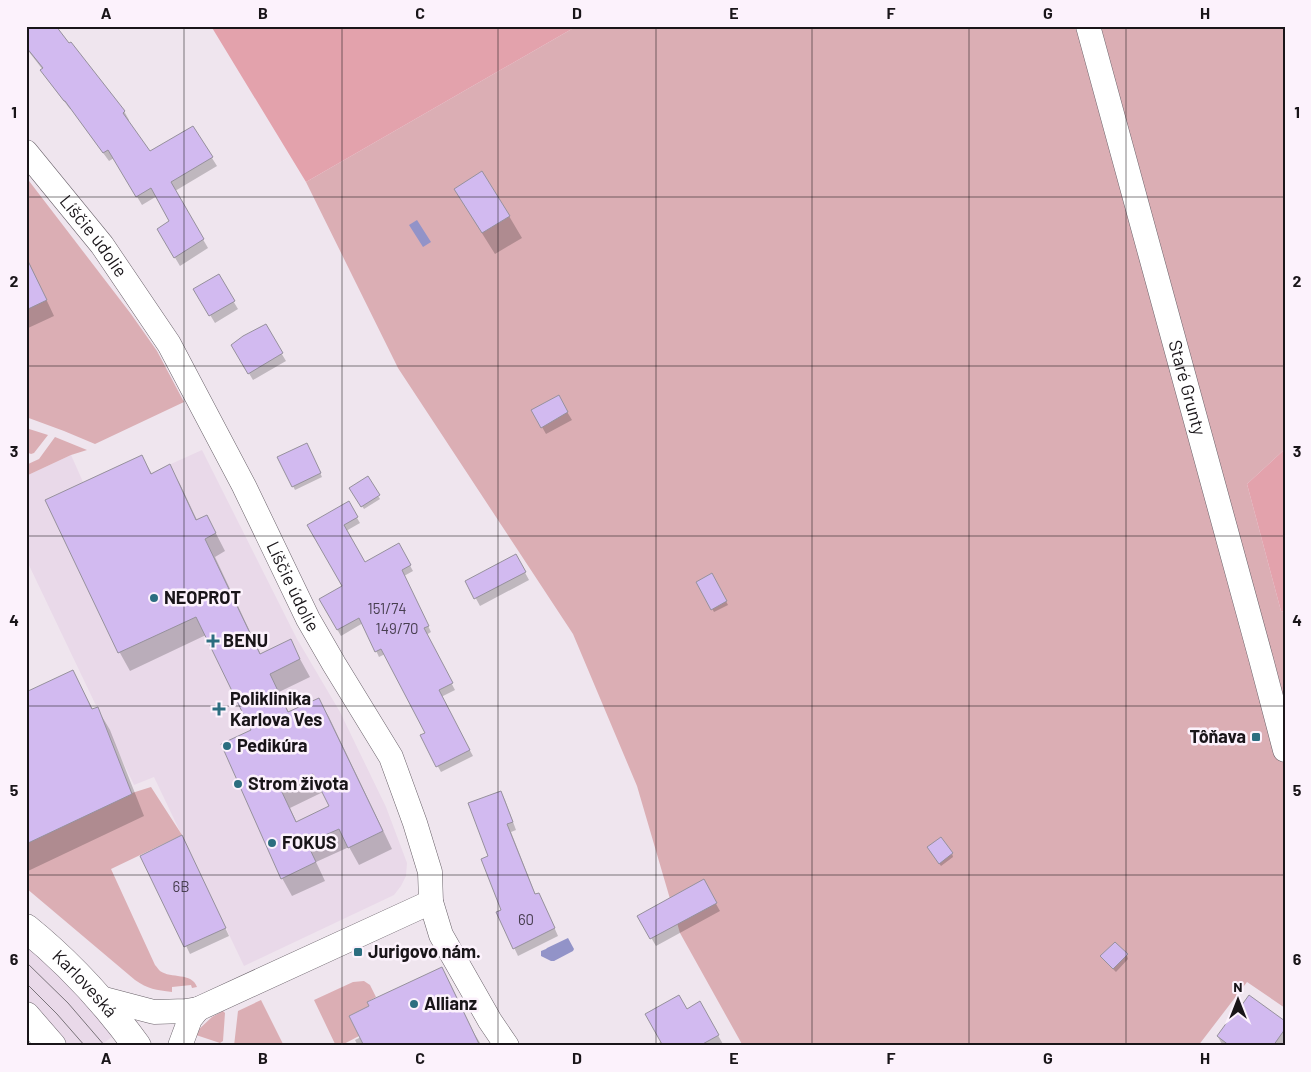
<svg xmlns="http://www.w3.org/2000/svg" width="1311" height="1072" font-family="Barlow,sans-serif">
<rect width="100%" height="100%" fill="#efe5ee"/>
<path fill="#e9d9e9" d="M202,450L297,639L340,712L386,807L407,863L406,876L401,886L394,895L244,966L154,777L134,785L26,559V476L71,455L83,482L142,455L151,473Z
M26,945L46,963L70,987L113,1036L100,1046H67L26,998Z"/>
<path fill="#dbaeb4" d="M577,26H1285V449L1247,484L1281,611L1285,612V1008L1247,982L1198,1046H743L680,933L637,786L573,634L398,368L306,182Z
M26,177L131,314L157,351L184,402L95,444L64,431L26,417Z
M26,428L48,435L34,453L31,454L26,452Z
M55,437L87,450L71,455L26,476V465L39,459Z
M151,787L182,835L111,869L155,965C157,967 158,969 160,971C171,979 192,972 197,987L192,988L191,985L172,987V992C156,990 148,989 135,980L26,888V844L132,793Z
M364,981L370,985L376,997L367,1002L369,1006L349,1016L359,1036L340,1046H336L314,1000L353,982Z
M261,1000L284,1046H234L238,1011Z
M223,1011L225,1013L223,1041L220,1043L196,1035V1032L212,1017Z"/>
<path fill="#e3a2ac" d="M211,26H577L306,182Z
M1285,449V612L1281,611L1247,484Z"/>
<path fill="#9293c8" d="M417,220L431,242L423,247L409,225Z
M568,938L574,949L573,951L554,961H551L541,956V951L546,949L547,948Z"/>
<path fill="#0003" fill-rule="evenodd" d="M26,26L124,111L129,120L128,122L150,153L193,128L217,166L175,191L208,248L180,266L158,229L171,222L157,196L142,205L114,158L109,161L71,109H70L47,79L42,71L43,70L26,48Z
M468,211L509,216L522,238L495,254Z
M26,256L54,316L26,329Z
M218,276L238,309L215,323L195,290Z
M265,326L286,361L253,380L232,345Z
M558,397L572,420L546,434L533,411Z
M308,448L322,477L295,490L279,458Z
M141,456L152,474L170,466L180,484L197,520L207,516L225,551L215,557L261,655L290,641L310,677L279,692L289,713L318,699L329,717L392,849L359,865L349,847L316,862L325,881L292,896L282,878L223,745L252,730L206,635L130,671L120,653L47,500ZM323,792L330,807L297,823L290,808Z
M367,478L380,499L364,509L351,489Z
M348,503L360,523L346,531L365,563L402,551L413,571L404,576L431,632L426,635L455,690L441,697L473,756L441,772L421,736L427,733L385,654L379,657L363,623L341,636L320,600L343,587L309,526Z
M516,556L529,580L480,606L467,582Z
M712,575L728,605L714,612L698,582Z
M73,672L93,710L97,708L110,730L144,816L28,871L26,868V694Z
M501,792L505,800L516,830L511,832L536,896L543,902L558,936L518,956L498,913L502,911L489,857Z
M186,844L229,936L190,954L142,856Z
M930,851L952,853L953,857L941,866Z
M703,881L720,911L656,946L639,917Z
M1127,955L1128,959L1116,972L1104,960Z
M442,968L451,985L474,1033L482,1046H358L355,1040L361,1037Z
M700,1003L724,1046H654L662,1041L686,1010Z
M1237,1015L1285,1023V1046H1223L1218,1037Z"/>
<path fill="#d2baf0" stroke="#96919c" fill-rule="evenodd" d="M26,26H56L69,43L71,42L125,111L123,113L150,151L193,126L213,157L171,182L204,239L174,258L157,229L169,221L151,188L136,197L108,150L103,153L65,101H64L40,70L43,68L26,47Z
M482,171L510,216L482,233L454,189Z
M26,257L47,300L26,310Z
M219,274L235,301L209,316L193,289Z
M266,324L283,353L248,374L231,345L243,336Z
M559,395L568,412L541,428L531,410Z
M307,443L321,473L292,487L277,457Z
M142,455L151,474L170,464L196,520L207,515L216,533L205,539L260,654L291,639L300,659L270,674L288,712L319,698L383,831L348,848L339,829L307,843L316,862L281,879L221,744L251,730L196,617L118,653L45,500ZM313,774L329,806L296,822L281,790Z
M368,476L380,495L361,507L349,488Z
M349,501L358,517L344,525L365,562L399,543L411,565L402,570L429,626L424,628L453,683L439,690L470,750L436,767L420,735L425,733L381,649L375,652L359,618L337,630L319,599L342,586L307,525Z
M516,554L526,572L474,599L465,581Z
M712,573L727,601L711,610L696,582Z
M73,670L92,709L98,707L132,794L26,844V692Z
M501,791L513,822L507,824L535,894L539,893L555,928L513,949L496,912L501,910L481,859L488,856L468,803Z
M182,835L226,928L184,947L140,856Z
M941,837L953,853L939,864L927,847Z
M704,879L717,903L650,939L637,916Z
M1115,942L1128,954L1113,969L1100,956Z
M442,967L480,1046H364L349,1016L369,1006L367,1002Z
M679,995L687,1009L700,1001L719,1035L699,1046H663L645,1014Z
M1249,995L1285,1021V1029L1273,1046H1230L1217,1036L1230,1018V1019L1235,1012L1236,1013Z"/>
<g fill="none" stroke-linecap="round" stroke-linejoin="round">
<g stroke="#696169" stroke-width="25">
<g id="street">
<path id="s1" d="M1088,26L1261,659L1285,750"/>
<path id="s2" d="M26,152L102,245L169,344L244,486L308,619L334,664L391,757L415,823L430,872L431,902L441,935L490,1021L507,1046"/>
<path d="M97,997L154,1012L186,1011L198,1009L431,902"/>
<path d="M180,1046L190,1019L198,1009"/>
</g>
</g>
<g stroke="#696169" stroke-width="29">
<g id="secondary">
<path id="s3" d="M26,928C68,962 105,1002 137,1046"/>
<path d="M26,1016L52,1046"/>
</g>
</g>
<use href="#street" stroke="#fff" stroke-width="24"/>
<use href="#secondary" stroke="#fff" stroke-width="28"/>
<path stroke="#7a747a" stroke-width="1" d="M26,962L68,1003L105,1046
M26,983L57,1014L85,1046"/>
</g>
<path fill="none" stroke="#191519" stroke-width="1" stroke-opacity="0.55" d="M184,26V1046M342,26V1046M498,26V1046M656,26V1046M812,26V1046M969,26V1046M1126,26V1046M26,197H1285M26,366H1285M26,536H1285M26,706H1285M26,875H1285"/>
<g fill="#2c6e80" stroke="#fcf2fc" stroke-width="2">
<circle cx="154" cy="598" r="5"/>
<path d="M210.5 633.5h5v5h5v5h-5v5h-5v-5h-5v-5h5z"/>
<path d="M216.5 701.5h5v5h5v5h-5v5h-5v-5h-5v-5h5z"/>
<rect x="1251" y="732" width="10" height="10" rx="2.5"/>
<circle cx="227" cy="746" r="5"/>
<circle cx="238" cy="784" r="5"/>
<circle cx="272" cy="843" r="5"/>
<rect x="353" y="947" width="10" height="10" rx="2.5"/>
<circle cx="414" cy="1004" r="5"/>
</g>
<g text-anchor="middle" stroke-width="5" stroke-linejoin="round" paint-order="stroke">
<g font-size="15" fill="#473e4f">
<text x="387" y="614">151/74</text>
<text x="397" y="634">149/70</text>
<text x="181" y="892">6B</text>
<text x="526" y="925">60</text>
</g>
<g font-size="18" fill="#191519" stroke="#fcf2fc">
<text dy="6" stroke="none"><textPath href="#s2" startOffset="108">Líščie údolie</textPath></text>
<text dy="6" stroke="none"><textPath href="#s1" startOffset="375">Staré Grunty</textPath></text>
<text dy="6" stroke="none"><textPath href="#s2" startOffset="512">Líščie údolie</textPath></text>
<text dy="6" stroke="none"><textPath href="#s3" startOffset="81">Karloveská</textPath></text>
</g>
<g font-size="18" font-weight="bold" fill="#191519" stroke="#fcf2fc" text-anchor="start">
<text x="164" y="604">NEOPROT</text>
<text x="223" y="647">BENU</text>
<text x="230" y="705">Poliklinika<tspan x="230" dy="21">Karlova Ves</tspan></text>
<text x="1246" y="743" text-anchor="end">Tôňava</text>
<text x="237" y="752">Pedikúra</text>
<text x="248" y="790">Strom života</text>
<text x="282" y="849">FOKUS</text>
<text x="368" y="958">Jurigovo nám.</text>
<text x="424" y="1010">Allianz</text>
</g>
</g>
<rect width="1311" height="1072" fill="none" stroke="#fcf2fc" stroke-width="55"/>
<g transform="translate(1238 1000)" stroke="#fcf2fc" stroke-width="4" paint-order="stroke">
<path d="M0-4L9 19L0 12L-9 19Z" fill="#191519"/>
<text y="-8" font-size="14" font-weight="bold" text-anchor="middle" fill="#191519">N</text>
</g>
<rect x="28" y="28" width="1256" height="1016" fill="none" stroke="#191519" stroke-width="2"/>
<g font-size="16" text-anchor="middle" font-weight="bold" fill="#191519">
<text x="106" y="19">A</text>
<text x="263" y="19">B</text>
<text x="420" y="19">C</text>
<text x="577" y="19">D</text>
<text x="734" y="19">E</text>
<text x="891" y="19">F</text>
<text x="1048" y="19">G</text>
<text x="1205" y="19">H</text>
<text x="14" y="118">1</text>
<text x="1297" y="118">1</text>
<text x="14" y="287">2</text>
<text x="1297" y="287">2</text>
<text x="14" y="457">3</text>
<text x="1297" y="457">3</text>
<text x="14" y="626">4</text>
<text x="1297" y="626">4</text>
<text x="14" y="796">5</text>
<text x="1297" y="796">5</text>
<text x="14" y="965">6</text>
<text x="1297" y="965">6</text>
<text x="106" y="1064">A</text>
<text x="263" y="1064">B</text>
<text x="420" y="1064">C</text>
<text x="577" y="1064">D</text>
<text x="734" y="1064">E</text>
<text x="891" y="1064">F</text>
<text x="1048" y="1064">G</text>
<text x="1205" y="1064">H</text>
</g>
</svg>
